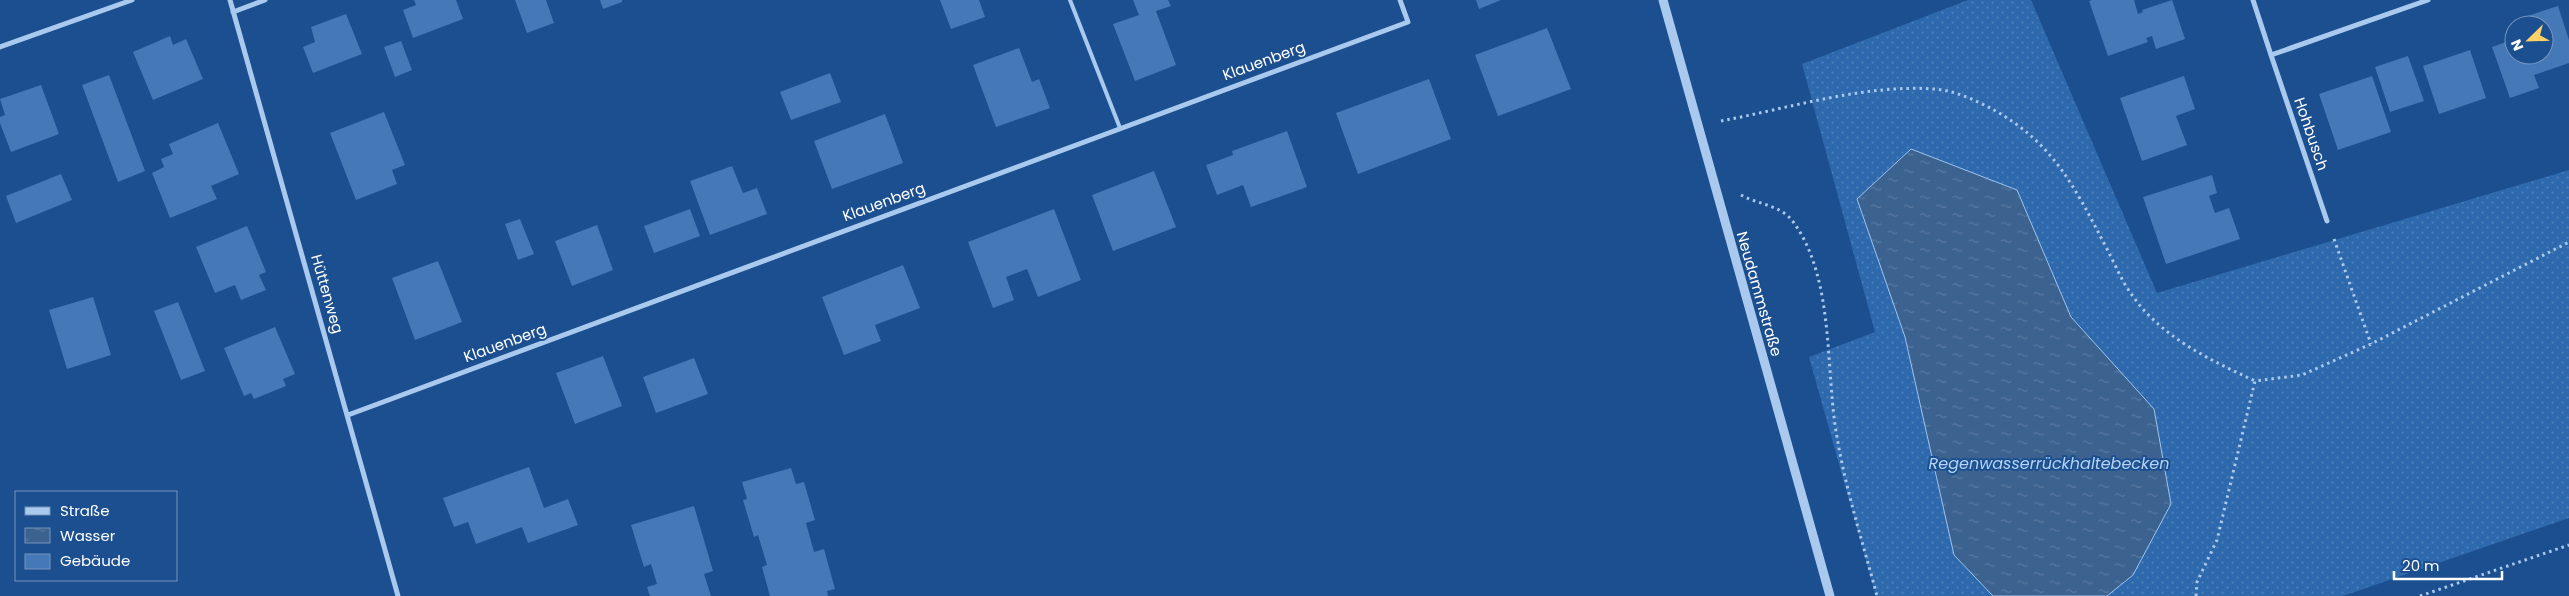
<svg xmlns="http://www.w3.org/2000/svg" width="2569" height="596" font-family="Poppins,sans-serif">
<defs>
<pattern id="grass-dots" width="8" height="8" patternUnits="userSpaceOnUse" patternTransform="scale(1.25)"><rect width="8" height="8" fill="#2e69ad"/><path d="M2 2h.1M6 6h.1" fill="none" stroke="#4d80b9" stroke-width="1.8" stroke-linecap="round"/></pattern>
<pattern id="water-ripples" width="26" height="14" patternUnits="userSpaceOnUse" patternTransform="scale(1.25)"><rect width="26" height="14" fill="#3c6290"/><path d="M2 4q2-2 4 0t4 0M15 11q2-2 4 0t4 0" fill="none" stroke="#597aa1"/></pattern>
</defs>
<rect width="100%" height="100%" fill="#1b4f8f"/>
<path fill="url(#grass-dots)" d="M1968,0H2031L2157,293L2569,170V518L2343,596H1876L1809,357L1875,332L1802,64Z"/>
<path fill="url(#water-ripples)" stroke="#9cc4f0" d="M1911,149L2017,190L2071,317L2154,409L2171,504L2133,575L2107,596H1993L1954,555L1905,337L1857,199Z"/>
<path fill="#4478b7" d="M414,0H456L463,19L413,38L403,10L416,5Z
M515,0H546L554,23L527,33Z
M600,0H622V2L603,9Z
M940,0H979L985,17L951,29Z
M1133,0H1168L1171,6L1156,11L1176,65L1135,81L1113,24L1139,15Z
M1476,0H1501L1479,9Z
M2092,0H2134L2138,14L2143,12L2142,10L2172,0L2185,39L2156,49L2152,36L2146,38L2148,42L2108,56L2089,1Z
M2558,6L2569,40V63L2534,75L2539,88L2510,98L2492,47L2514,39V55H2544V25H2516L2515,20Z
M346,14L362,54L313,73L303,47L315,42L311,27Z
M1547,28L1571,89L1498,116L1475,55Z
M170,36L173,45L186,39L203,79L153,100L133,52Z
M401,41L412,70L395,77L384,47Z
M1019,48L1032,82L1039,79L1050,108L996,127L973,65Z
M2470,50L2486,98L2439,114L2423,66Z
M2408,56L2424,101L2390,112L2375,67Z
M830,73L841,102L791,120L780,92Z
M109,75L145,171L118,182L82,85Z
M2184,76L2195,109L2176,116L2187,145L2142,161L2120,98Z
M2372,76L2391,132L2338,150L2319,94Z
M1429,79L1451,139L1358,174L1336,113Z
M41,85L59,134L11,152L0,123V117L5,115L0,99Z
M384,112L405,165L392,170L397,184L356,200L330,133Z
M885,114L903,163L832,189L814,141Z
M218,123L239,174L211,186L217,199L170,218L152,173L164,167L161,159L173,154L169,144Z
M1287,131L1307,187L1251,207L1243,185L1217,195L1206,165L1233,155L1232,151Z
M732,166L743,193L757,188L767,214L710,235L690,181Z
M1154,171L1176,227L1113,251L1092,195Z
M61,174L72,200L16,223L6,196Z
M2212,175L2217,193L2209,196L2215,213L2229,208L2240,239L2166,264L2143,197Z
M690,209L700,236L654,253L644,226Z
M1054,209L1081,280L1038,297L1027,269L1006,277L1014,300L993,308L968,242Z
M520,219L534,254L518,260L505,224Z
M597,225L613,270L572,286L555,241Z
M247,226L266,272L259,275L266,290L241,300L235,285L215,293L196,247Z
M438,261L462,322L415,340L392,278Z
M903,265L920,308L875,325L881,341L844,355L822,297Z
M93,297L111,355L67,369L49,310Z
M178,302L205,371L181,380L154,311Z
M275,327L295,374L283,379L286,386L254,399L251,393L244,396L224,348Z
M603,356L622,406L575,424L556,373Z
M694,358L708,394L656,413L643,377Z
M529,467L544,508L568,499L578,525L528,543L522,527L476,544L468,522L454,527L443,498Z
M791,468L796,484L804,482L815,520L806,523L814,552L824,549L835,589L827,591L828,596H770L762,567L767,565L758,535L754,537L743,500L747,499L742,482Z
M694,506L713,571L704,574L711,596H650L647,587L657,584L651,564L644,567L631,525Z"/>
<g fill="none" stroke-linecap="round" stroke-linejoin="round">
<path stroke="#a9c9ee" stroke-width="3" stroke-dasharray="2.5 4" stroke-linecap="butt" d="M1721,121C1790,108 1865,84 1934,89C1954,90 1977,101 1994,110C2055,144 2076,190 2107,249C2115,264 2122,282 2132,295C2161,337 2210,360 2255,381
M1741,195C1759,205 1782,205 1794,223C1835,280 1825,371 1837,437C1846,491 1863,543 1877,596
M2334,239L2371,344
M2196,596L2197,582L2217,540L2255,381L2302,375L2371,344L2569,242
M2420,596L2569,545"/>
<path stroke="#a9c9ee" stroke-width="4" d="M1070,0L1120,128"/>
<path stroke="#a9c9ee" stroke-width="5" d="M230,0L398,596
M2253,0L2271,55L2428,0
M233,12L265,0
M0,47L132,0
M2271,55L2327,221
M348,415L1408,22L1400,0"/>
<path stroke="#a9c9ee" stroke-width="9" d="M1663,0L1830,596"/>
</g>
<g text-anchor="middle" stroke-width="4" stroke-linejoin="round" paint-order="stroke">
<g font-size="15" fill="#fff" stroke="#1b4f8f">
<text transform="translate(1264 61) rotate(-20)" y="5">Klauenberg</text>
<text transform="translate(2311 134) rotate(71)" y="5">Hohbusch</text>
<text transform="translate(884 202) rotate(-20)" y="5">Klauenberg</text>
<text transform="translate(327 294) rotate(74)" y="5">Hüttenweg</text>
<text transform="translate(1759 294) rotate(74)" y="5">Neudammstraße</text>
<text transform="translate(505 343) rotate(-20)" y="5">Klauenberg</text>
</g>
<g font-size="16" font-style="italic" fill="#b5d3f5" stroke="#1b4f8f">
<text x="2049" y="469">Regenwasserrückhaltebecken</text>
</g>
</g>
<rect x="15" y="491" width="162" height="90" fill="#1b4f8f" stroke="#7695bc"/>
<rect x="25" y="507" width="25" height="8" fill="#a9c9ee" stroke="#7695bc"/>
<text x="60" y="516" font-size="15" fill="#ffffff">Straße</text>
<rect x="25" y="528" width="25" height="15" fill="url(#water-ripples)" stroke="#7695bc"/>
<text x="60" y="541" font-size="15" fill="#ffffff">Wasser</text>
<rect x="25" y="554" width="25" height="15" fill="#4478b7" stroke="#7695bc"/>
<text x="60" y="566" font-size="15" fill="#ffffff">Gebäude</text>
<g transform="translate(2529 40) rotate(247)"><circle r="24" fill="#1b4f8f" stroke="#7695bc"/>
<path d="M0-4L9 19L0 12L-9 19Z" fill="#ffd166"/>
<text y="-8" font-size="14" font-weight="bold" text-anchor="middle" fill="#ffffff">N</text>
</g>
<path d="M2394 571v8h108v-8" fill="none" stroke="#ffffff" stroke-width="2.5"/>
<text x="2402" y="571" font-size="15" fill="#ffffff" stroke="#1b4f8f" stroke-width="4" paint-order="stroke">20 m</text>
</svg>
